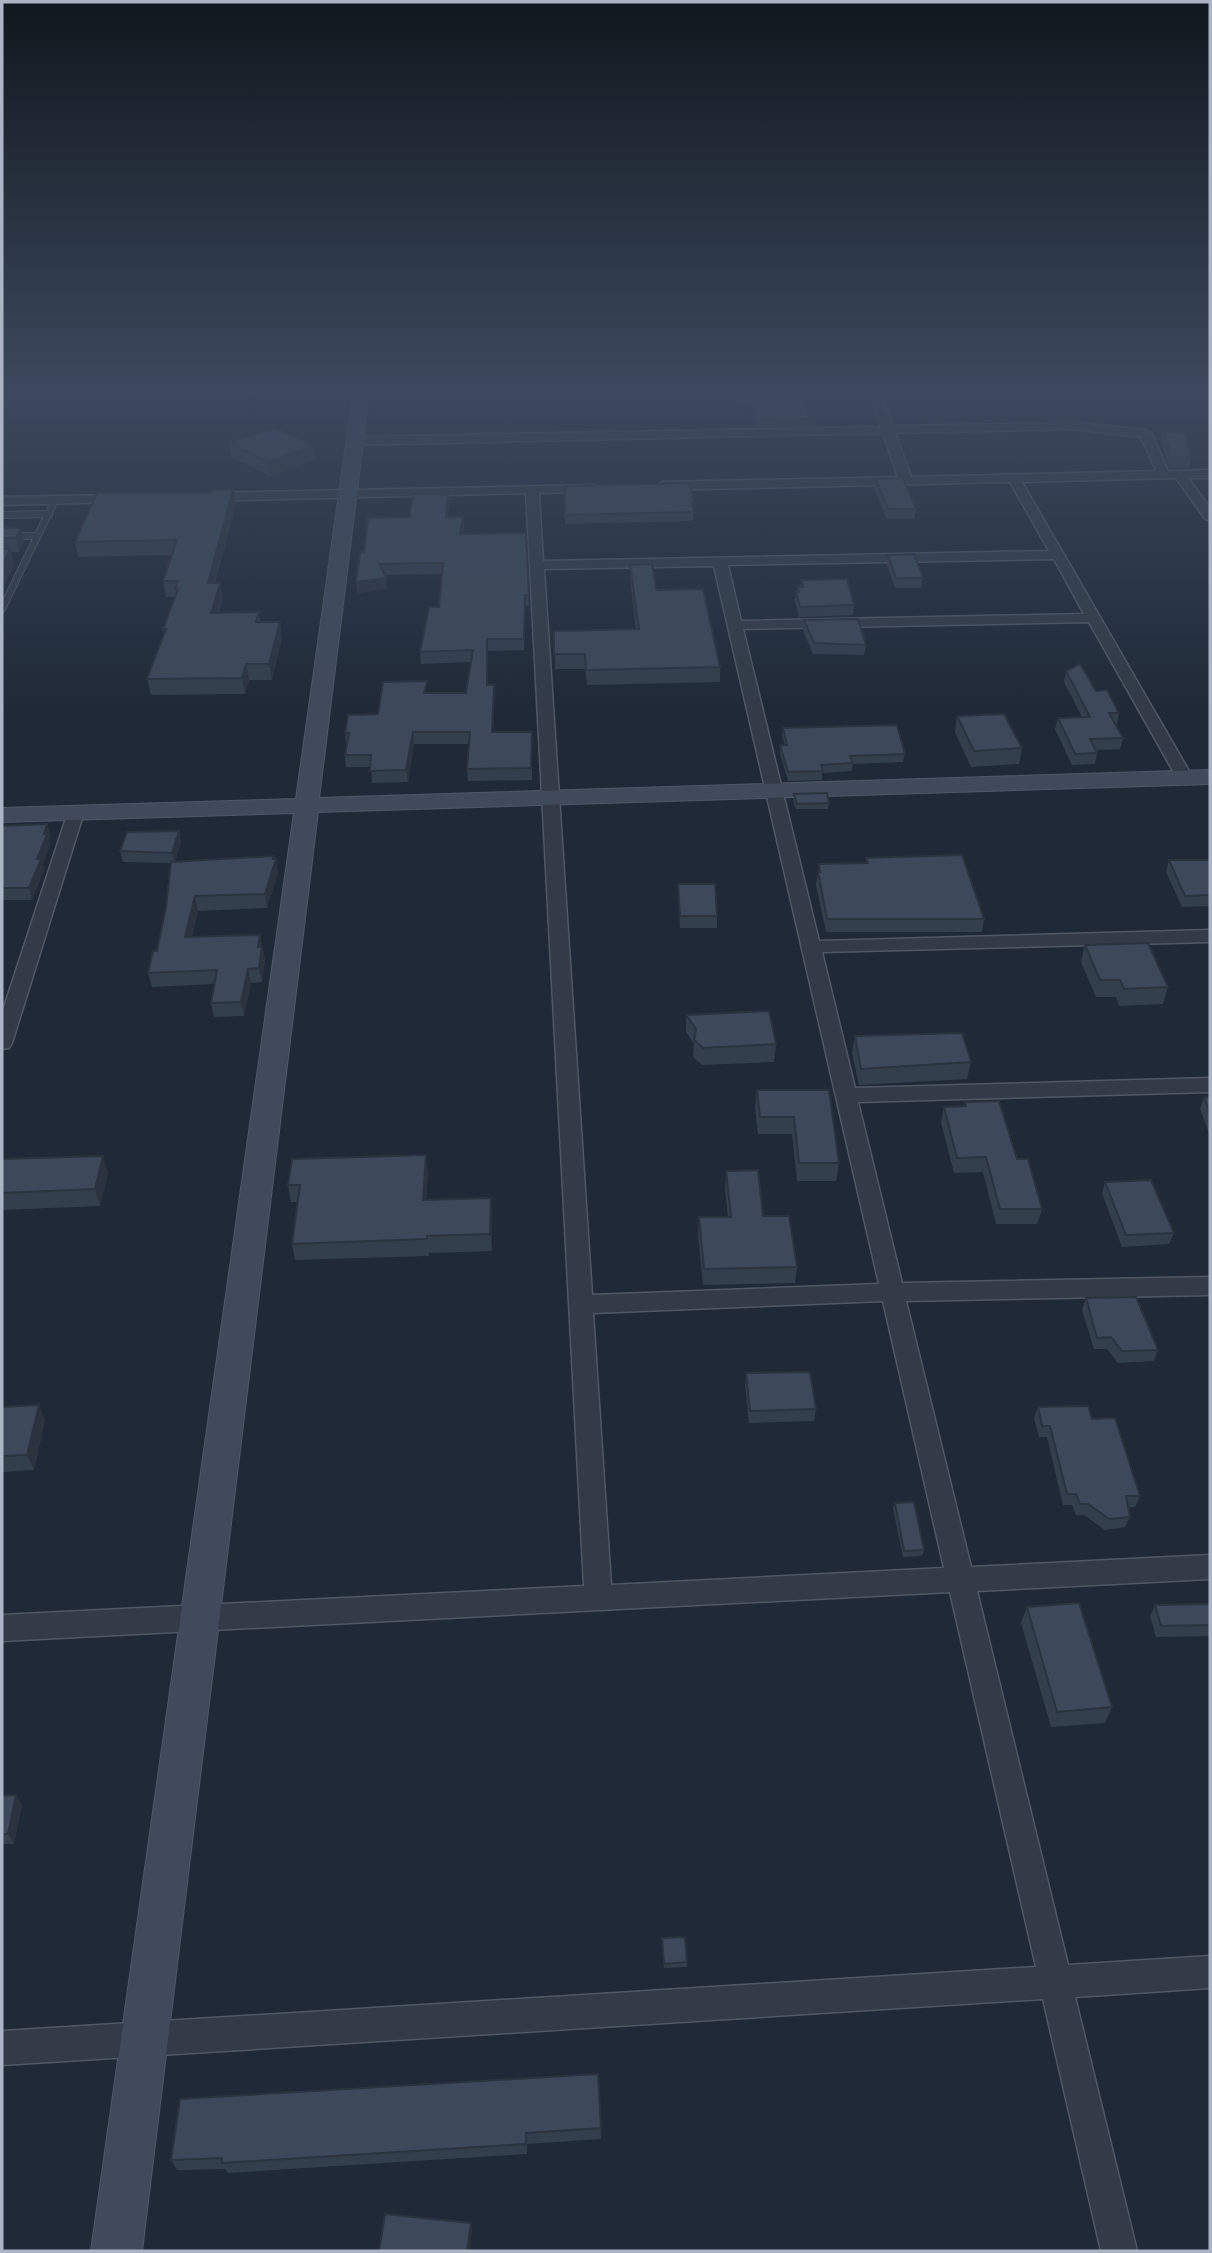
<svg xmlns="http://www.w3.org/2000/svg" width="1212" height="2253" font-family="'Archivo Narrow',sans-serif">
<rect width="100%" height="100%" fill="#1f2937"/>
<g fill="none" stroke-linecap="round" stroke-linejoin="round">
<g stroke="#505866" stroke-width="8">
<path id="lane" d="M2,515L49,514
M2,536H37
M2,609L55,500"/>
</g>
<g stroke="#505866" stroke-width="3">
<path id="street" d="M751,394H881L892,426L1073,423L1146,430L1152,434L1168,471L1210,470V478H1188L1210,508V520L1205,519L1176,478L1022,482L1193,778L1191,781L1185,783L1177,778L1089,622L743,629L819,941L1210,930V942L822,952L855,1088L1210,1078V1092L858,1102L902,1283L1210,1277V1295L906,1301L971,1567L1210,1555V1579L977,1591L1068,1965L1210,1956V1988L1075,1997L1137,2251H1101L1043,1999L2,2065V2031L1036,1967L950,1592L2,1641V1615L584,1586L526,493L208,501L202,497L208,493L596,485L598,488L592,492L539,493L543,561L1049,551L1010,482L663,490L657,486L663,482L898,477L883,433L355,445L349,441L355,437L881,427L871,398L735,401L729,398L735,395ZM1073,429L1141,437L1156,471L911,477L895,433ZM1054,559L1084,614L741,621L728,565ZM714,566L879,1284L592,1295L544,569ZM883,1301L944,1568L611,1585L593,1313Z
M120,495L126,499L124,502L2,505V497Z
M76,807L84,812L12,1043L9,1048L2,1049V1013L68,812Z"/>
</g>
<g stroke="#505866" stroke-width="2">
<path id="secondary" d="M353,394H369L319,798L1210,770V784L318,812L142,2251H91L294,813L2,822V808L296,799Z"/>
</g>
<use href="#lane" stroke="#323b47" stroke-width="6"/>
<use href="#street" fill="#323b47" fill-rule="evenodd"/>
<use href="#secondary" fill="#404a5b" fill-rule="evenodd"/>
</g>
<path fill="#343f4d" d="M749,397L809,419L808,426L755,427L749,403Z
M1164,432L1191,458L1189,468L1169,467L1161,441Z
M229,443L315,460L270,476L231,457Z
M876,479L916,509L914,519H887L874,488Z
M565,486L694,502L693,521L565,524Z
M233,489L236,504L215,583L223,598L219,613L259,612L260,622L282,638L272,680H249L245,694L151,695L147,679L164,634L163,629L176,597H166L163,581L172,555L78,557L75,542Z
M449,505L447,517H463L464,528L463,534L526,533L529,606H525L524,650L487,651V685H494L493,732H532V780L468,781L467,769L469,744H414L408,782L372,783L371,767H346L345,755L346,745L345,733L378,714L428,693H466L471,662L421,664L420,652L439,607L442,574L385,575L387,589L358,593L356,582L364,552L409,517Z
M2,528L24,542L19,552H11L14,564L3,588H2Z
M888,555L923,578L921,588H895L887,565Z
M630,565L656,590L720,667V682L587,685L585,669H555L554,631L636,629L630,579Z
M801,580L854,605L853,615L799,617L795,601L796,592H797L798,587H800Z
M804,620L866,645L864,655L813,654L803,630Z
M1066,671L1096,691L1119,713L1117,724H1115L1123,738L1120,749L1095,750L1097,753L1095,764L1072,765L1055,729L1058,718L1082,717L1064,682Z
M957,716L1022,748L1019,764L971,767L955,732Z
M783,728L905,754L903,762L853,764L852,771L822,773V780L788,781L780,754V745H785L782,736Z
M794,794L829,803L828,809H796L793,800Z
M47,824L50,836L49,841L50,845L43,864L44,870L32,900H2V826Z
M179,831L181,842L175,862L274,859L278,873L267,908L198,911L192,937L260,935L265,961L262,982L251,983L244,1016L214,1017L211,1003L214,984L152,987L148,973L157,951L166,907L170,863L123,862L120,851Z
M866,858L984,919L982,932H826L816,885L819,864L866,863Z
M1169,860H1210V906L1182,907L1166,872Z
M678,884L717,916V928H680Z
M1085,945L1168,987L1163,1004L1119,1006L1116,997H1096L1081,962Z
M686,1015L776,1044L774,1062L702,1065L693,1057L694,1044L686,1032Z
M855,1036L971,1062L967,1079L859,1085L852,1053Z
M757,1090H829L839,1163L836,1181H797L792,1134H758L755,1108Z
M1204,1097H1210V1136L1200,1109Z
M965,1102L1017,1159L1042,1209L1037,1224H996L983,1172L954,1173L941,1122L944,1107L964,1106Z
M103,1156L108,1173L100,1206L2,1210V1159Z
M726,1171L763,1216L797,1267L795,1283L703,1285L698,1234L699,1217H728L725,1188Z
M428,1172L426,1200L492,1215V1251L429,1253V1256L295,1260L292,1244L297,1202H291L288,1185Z
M1105,1182L1174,1233L1169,1244L1122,1247L1102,1193Z
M1086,1298L1158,1350L1154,1361L1118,1363L1107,1349H1094L1082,1310Z
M746,1373L816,1409L814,1421L749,1423L745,1385Z
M2,1407L45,1420L34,1470L2,1472Z
M1038,1407L1092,1419L1140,1496L1135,1507H1128L1130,1517L1125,1527L1105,1530L1084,1515H1076L1072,1505H1063L1047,1437H1039L1034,1418Z
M895,1503L924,1550L922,1556L903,1557L893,1508Z
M1210,1604V1636L1156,1637L1150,1616L1155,1605Z
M1027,1607L1112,1707L1105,1723L1051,1727L1021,1623Z
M16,1795L22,1805L14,1844H2V1796Z
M662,1938L687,1962V1967L664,1968Z
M598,2074L601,2139L527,2144V2154L228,2173L225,2169L177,2170L171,2160Z"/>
<path fill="#2b333f" d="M313,446L315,460L270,476L268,462Z
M233,489L236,504L210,598L208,583Z
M448,494L449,505L446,528V517Z
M463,517L464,528L461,545L460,534Z
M21,528L24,542L19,552L16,538Z
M10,549L14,564L3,588L2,583V567Z
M386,578L387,589L358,593L356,582Z
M220,583L223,598L214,629L211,613Z
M280,622L282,638L272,680L269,664Z
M246,664L249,680L245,694L242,678Z
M494,685L495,697L493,744L492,732Z
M413,732L414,744L408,782L406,770Z
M47,824L50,836L49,841L50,845L43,864L44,870L32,900L29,888Z
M179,831L181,842L175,863L172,853Z
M274,856L275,862L276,859L278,873L267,908L265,894Z
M195,896L198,911L188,951L185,937Z
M260,935L265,961L262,982L259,968L258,947Z
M248,969L251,983L244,1016L241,1002Z
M426,1155L428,1172L425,1217L423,1200Z
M103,1156L108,1173L100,1206L95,1189Z
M491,1198L492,1215V1251L490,1234Z
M39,1405L45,1420L34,1470L27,1455Z
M16,1795L22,1805L14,1844L8,1834Z
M471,2223L472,2230L470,2251H467Z"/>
<path fill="#3d495a" stroke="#2b333f" stroke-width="2" d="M802,395L809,419L756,420L749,397Z
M274,428L313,446L268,462L229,443Z
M1164,432L1185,433L1191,458L1171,457Z
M903,478L916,509H888L876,479Z
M689,483L694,502H692L694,512L565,515V486Z
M233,489L208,583H220L211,613L259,612L256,622H280L269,664H246L242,678L147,679L166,629H163L178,589H175L178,581H163L177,540L75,542L97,493H211L212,490Z
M413,494H448L446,517H463L460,534L526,533L529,595H525L524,639H487V685H494L492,732H532L531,768L467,769L470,732H413L406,770L370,771L371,755H345L349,733H345L348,715L378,714L383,682L427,681L424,693H466L473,650L420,652L429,607H439L443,563L380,564L386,578L356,582L360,552H364L368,518L409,517Z
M2,528H21L16,538H2Z
M2,549H10L2,567Z
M914,554L923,578H896L888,555Z
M652,564L656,590L703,589L720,667L586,670L585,654H554V631L639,629L630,565Z
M847,579L854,605L800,607L796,592H799L798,587H803L801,580Z
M858,619L866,645L814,643L804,620Z
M1080,664L1096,691L1107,690L1119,713H1109L1123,738L1090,739L1097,753L1075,754L1058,718L1090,717L1066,671Z
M1004,714L1022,748L974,751L957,716Z
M897,725L905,754L850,756L853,763L821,765L823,771L788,772L780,745H787L783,728Z
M827,793L829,803L797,804L794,794Z
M47,824L44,834H47L37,859H41L29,888H2V826Z
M179,831L172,853L120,851L127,832Z
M962,855L984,919H827L818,872H820L819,864L868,863L866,858Z
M274,856L273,859H276L265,894L195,896L185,937L260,935L258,947H262L259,968L248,969L241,1002L211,1003L217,970L148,973L153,951H157L166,907L171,862Z
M1169,860H1210V895L1185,896Z
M678,884H715L717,916H680Z
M1148,943L1168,987L1124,989L1120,980H1100L1085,945Z
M769,1011L776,1044L703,1048L694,1040L696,1029L686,1015Z
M962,1033L971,1062L861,1069L855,1036Z
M757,1090H829L839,1163H799L794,1117H760Z
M1204,1097H1210V1114Z
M999,1101L1017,1159H1028L1042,1209H1000L986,1157L957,1158L944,1107L966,1106L965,1102Z
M426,1155L423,1200L491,1198L490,1234L427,1236V1239L292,1244L300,1185H288L292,1159Z
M103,1156L95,1189L2,1193V1159Z
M758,1170L763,1216H789L797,1267L704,1269L699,1217H731L726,1171Z
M1151,1180L1174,1233L1126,1235L1105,1182Z
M1136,1297L1158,1350L1122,1351L1111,1337L1097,1338L1086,1298Z
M810,1372L816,1409L750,1411L746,1373Z
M39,1405L27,1455L2,1456V1407Z
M1088,1406L1092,1419L1115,1418L1140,1496H1126L1130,1517L1109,1519L1088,1504H1080L1076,1494H1067L1050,1426H1042L1038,1407Z
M914,1502L924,1550L904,1551L895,1503Z
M1079,1603L1112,1707L1057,1712L1027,1607Z
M1210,1604V1625L1161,1626L1155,1605Z
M16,1795L8,1834H2V1796Z
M685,1937L687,1962L664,1964L662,1938Z
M598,2074L601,2128L526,2133V2144L222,2163V2158L171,2160L180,2099Z
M385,2214L471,2223L467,2251H379Z"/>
<linearGradient id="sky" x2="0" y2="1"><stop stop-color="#11171e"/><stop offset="0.55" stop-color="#3c495e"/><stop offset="1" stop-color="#3c495e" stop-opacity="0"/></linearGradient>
<rect width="1212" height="710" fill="url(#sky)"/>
<rect width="1212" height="2253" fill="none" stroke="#acb5c5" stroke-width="7"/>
</svg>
